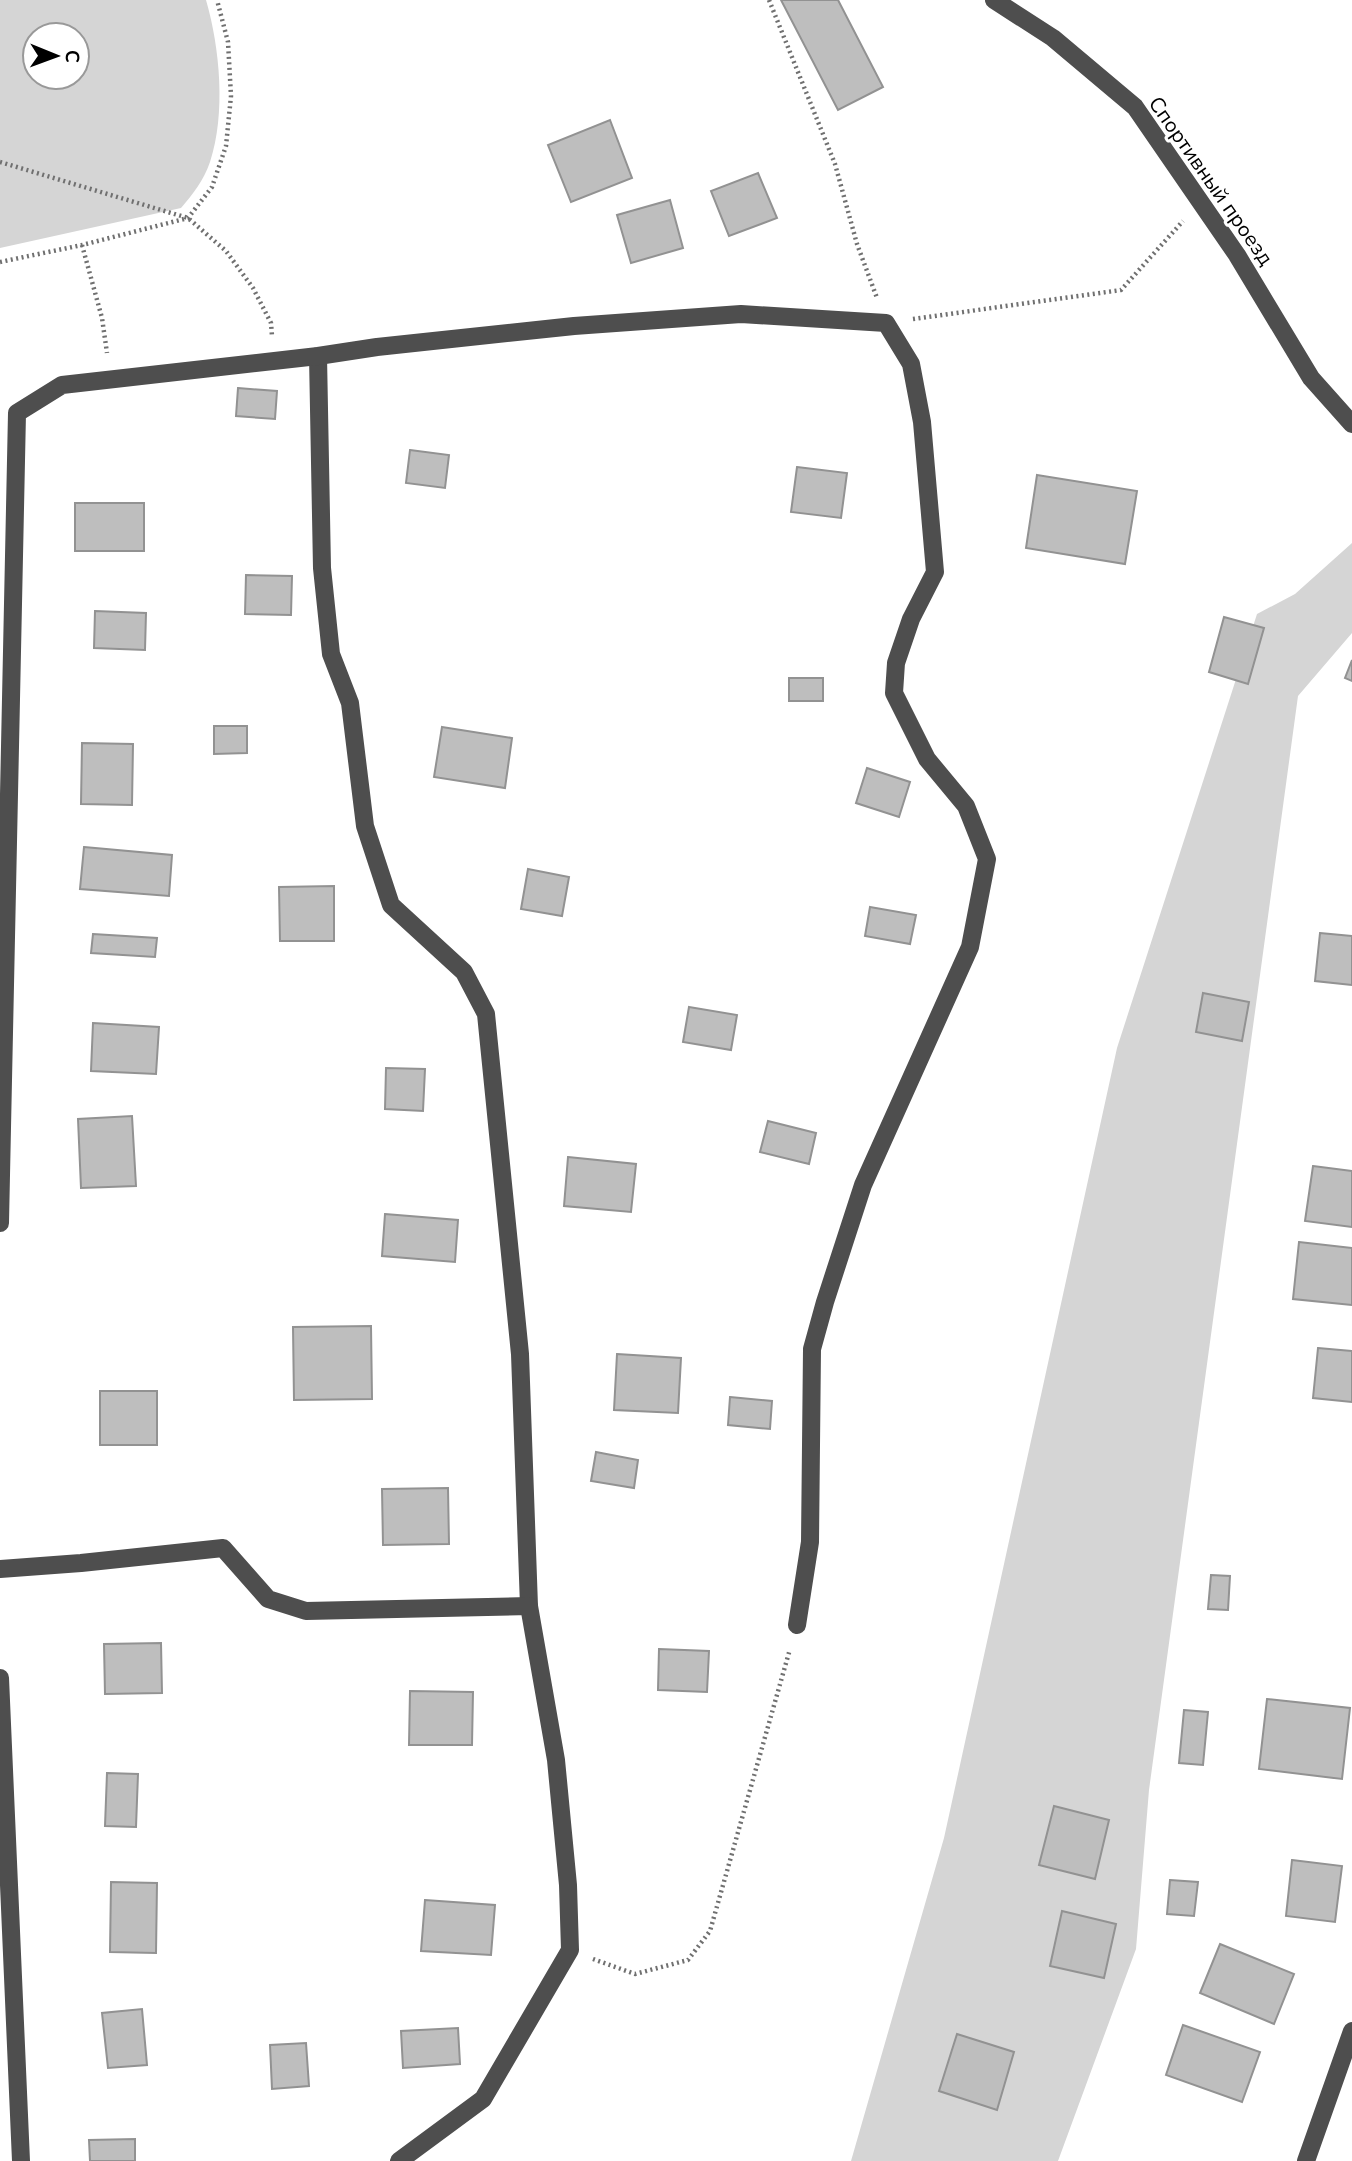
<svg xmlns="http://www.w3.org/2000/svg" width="1352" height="2161" font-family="'Nunito Sans',sans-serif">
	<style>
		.green { fill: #d5d5d5; fill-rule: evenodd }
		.building { fill: #bebebe; stroke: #929292; stroke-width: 2 }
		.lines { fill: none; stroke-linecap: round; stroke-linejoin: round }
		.path { stroke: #707070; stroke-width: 4.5; stroke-dasharray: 2 3.5; stroke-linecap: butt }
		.minor { stroke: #4e4e4e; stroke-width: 18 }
		.labels { text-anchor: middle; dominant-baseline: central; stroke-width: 6; stroke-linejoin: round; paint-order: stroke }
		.street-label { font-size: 21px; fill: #000; stroke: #fff }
	</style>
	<rect width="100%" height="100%" fill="#fff"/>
	<g class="green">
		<path d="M0,0h206c14,48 20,114 4,162 -6,18 -17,32 -29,46l-181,40zM77,35v42h-42v-42z"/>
		<polygon points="1352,543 1352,633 1298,696 1149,1790 1136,1949 1058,2161 851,2161 944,1838 1117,1048 1257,614 1295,594"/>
	</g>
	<g class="building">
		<polygon points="781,0 838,0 883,87 838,110"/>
		<polygon points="610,120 632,178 571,202 548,145"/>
		<polygon points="758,173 777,218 729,236 711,191"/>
		<polygon points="670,200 683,248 631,263 617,215"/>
		<polygon points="238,388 277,391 275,419 236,416"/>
		<polygon points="410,450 449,455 445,488 406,483"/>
		<polygon points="797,467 847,473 841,518 791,512"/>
		<polygon points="1037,475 1137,491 1125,564 1026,548"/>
		<rect x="75" y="503" width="69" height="48"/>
		<polygon points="246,575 292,576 291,615 245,614"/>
		<polygon points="95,611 146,613 145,650 94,648"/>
		<polygon points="1224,617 1264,628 1248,684 1209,672"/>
		<polygon points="1352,660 1352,681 1345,678"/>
		<rect x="789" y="678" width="34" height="23"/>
		<polygon points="214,726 247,726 247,753 214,754"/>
		<polygon points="442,727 512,738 505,788 434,777"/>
		<polygon points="82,743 133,744 132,805 81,804"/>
		<polygon points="867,768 910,782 899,817 856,803"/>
		<polygon points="84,847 172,855 169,896 80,889"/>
		<polygon points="528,869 569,877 562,916 521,909"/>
		<polygon points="334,886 334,941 280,941 279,887"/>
		<polygon points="870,907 916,915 910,944 865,936"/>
		<polygon points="1320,933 1352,936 1352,985 1315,981"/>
		<polygon points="93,934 157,938 155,957 91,953"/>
		<polygon points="1203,993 1249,1002 1242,1041 1196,1032"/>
		<polygon points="689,1007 737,1015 731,1050 683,1042"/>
		<polygon points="93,1023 159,1027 156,1074 91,1071"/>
		<polygon points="386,1068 425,1069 423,1111 385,1109"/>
		<polygon points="132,1116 136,1186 81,1188 78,1119"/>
		<polygon points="768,1121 816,1133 809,1164 760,1152"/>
		<polygon points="568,1157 636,1164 631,1212 564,1206"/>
		<polygon points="1313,1166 1352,1171 1352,1227 1305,1221"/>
		<polygon points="385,1214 458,1220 455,1262 382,1256"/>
		<polygon points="1299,1242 1352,1248 1352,1305 1293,1299"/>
		<polygon points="371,1326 372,1399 294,1400 293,1327"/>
		<polygon points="1318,1348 1352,1351 1352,1402 1313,1398"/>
		<polygon points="617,1354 681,1358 678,1413 614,1410"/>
		<rect x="100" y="1391" width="57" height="54"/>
		<polygon points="730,1397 772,1401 770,1429 728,1425"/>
		<polygon points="596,1452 638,1460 634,1488 591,1481"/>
		<polygon points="448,1488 449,1544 383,1545 382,1489"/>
		<polygon points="1211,1575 1230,1576 1228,1610 1208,1609"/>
		<polygon points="161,1643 162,1693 105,1694 104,1644"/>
		<polygon points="659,1649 709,1651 707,1692 658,1690"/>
		<polygon points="410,1691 473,1692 472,1745 409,1745"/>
		<polygon points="1267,1699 1350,1708 1342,1779 1259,1769"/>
		<polygon points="1184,1710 1208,1712 1203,1765 1179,1763"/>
		<polygon points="107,1773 138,1774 136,1827 105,1826"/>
		<polygon points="1054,1806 1109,1820 1095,1879 1039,1865"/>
		<polygon points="1292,1860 1342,1866 1335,1922 1286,1916"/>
		<polygon points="1170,1880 1198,1882 1194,1916 1167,1914"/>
		<polygon points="111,1882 157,1883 156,1953 110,1952"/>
		<polygon points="425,1900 495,1905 491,1955 421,1951"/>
		<polygon points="1062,1911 1116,1924 1104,1978 1050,1966"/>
		<polygon points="1220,1944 1294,1974 1274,2024 1200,1993"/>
		<polygon points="142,2009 147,2065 108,2068 102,2013"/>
		<polygon points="1183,2025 1260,2052 1242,2102 1166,2075"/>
		<polygon points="458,2028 460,2064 403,2068 401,2031"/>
		<polygon points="957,2034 1014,2052 997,2110 939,2091"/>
		<polygon points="306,2043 309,2086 272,2089 270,2045"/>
		<polygon points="135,2139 135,2161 90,2161 89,2140"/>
	</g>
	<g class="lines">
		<g class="path">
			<polyline points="769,0 835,164 857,244 877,298"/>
			<polyline points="0,162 188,218 226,251 253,288 271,323 272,336"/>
			<polyline points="82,245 102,318 107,353"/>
			<polyline points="0,262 82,245 188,218 212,187 226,146 231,96 228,42 217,0"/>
			<polyline points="913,319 1121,290 1183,221"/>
			<polyline points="593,1959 635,1974 688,1960 710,1931 790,1649"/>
		</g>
		<g class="minor">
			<polyline points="994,0 1053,38 1135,107 1237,255 1311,378 1352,424"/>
			<polyline points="318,356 322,568 331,654 350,703 365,826 391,905 464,972 486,1014 520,1354 529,1606"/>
			<polyline points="0,1223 17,413 62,385 318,356 377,347 574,326 741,314 886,323 911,364 922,422 935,572 911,619 896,663 894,693 927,759 966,806 987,859 970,947 863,1185 825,1302 812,1349 810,1542 797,1625"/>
			<polyline points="0,1569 81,1563 223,1548 268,1599 306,1611 529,1606 556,1760 568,1885 570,1950 483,2099 399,2161"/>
			<polyline points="0,1678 21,2161"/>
			<polyline points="1306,2161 1352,2031"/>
		</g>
	</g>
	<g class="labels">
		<g class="street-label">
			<text transform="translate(1211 181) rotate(55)">Спортивный проезд</text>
		</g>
	</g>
	<g transform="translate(56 56) rotate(91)"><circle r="33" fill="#ffffff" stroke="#999999" stroke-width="2"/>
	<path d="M0-5L12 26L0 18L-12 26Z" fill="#000000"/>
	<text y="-10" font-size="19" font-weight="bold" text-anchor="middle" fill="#000000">С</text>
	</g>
</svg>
